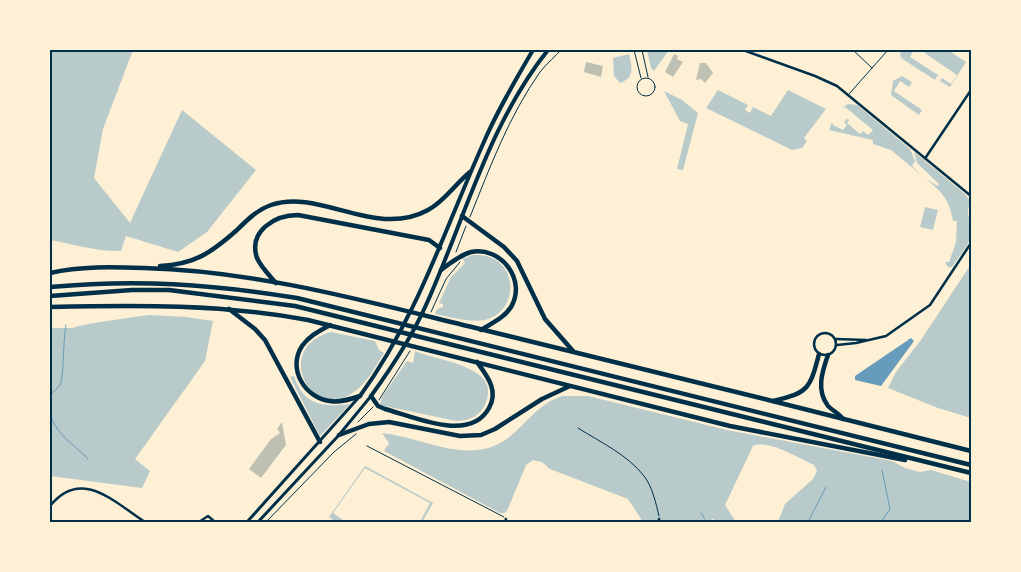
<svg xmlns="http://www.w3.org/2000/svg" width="1021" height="572" font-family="'Varela Round',sans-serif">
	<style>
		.green { fill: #b9caca }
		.water { fill: #669bbc }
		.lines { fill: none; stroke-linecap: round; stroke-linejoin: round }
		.stream { stroke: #669bbc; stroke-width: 1 }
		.building { fill: #bec0b2 }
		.path { stroke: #003049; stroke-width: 1 }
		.service { stroke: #003049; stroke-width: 1 }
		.minor { stroke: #003049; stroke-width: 2.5 }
		.secondary { stroke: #003049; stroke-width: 3 }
		.primary { stroke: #003049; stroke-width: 4 }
		.motorway { stroke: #003049; stroke-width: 4.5 }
		.neatline { fill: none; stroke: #003049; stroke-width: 2 }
	</style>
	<rect width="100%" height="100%" fill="#fdf0d5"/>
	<g class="green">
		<path d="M50,50h83l-30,79 -9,49 36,45 52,-113 74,60 -49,62 -29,20 -52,-16 -5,15c-22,1 -48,-7 -71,-11z"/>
		<polygon points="647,50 669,50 654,71 651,68"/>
		<polygon points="903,50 914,50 910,57 938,75 935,80 901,58 900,54"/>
		<polygon points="923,50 948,50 966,62 950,87 940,81 942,78 951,84 957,75 926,54"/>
		<path d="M629,54c3,13 6,24 -9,29l-6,-7 -1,-18z"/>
		<polygon points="902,76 912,82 909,87 900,81 894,91 922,110 919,115 891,95 893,81"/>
		<polygon points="718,90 748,105 745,110 750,113 753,107 771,116 788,90 826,109 804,138 807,141 802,148 792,150 706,108"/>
		<polygon points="664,91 682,100 698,113 683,170 677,169 688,124 680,121"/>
		<polygon points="848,104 857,105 910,149 915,161 912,166 921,175 891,150 873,144 873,140 829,130 832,122 833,125 843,130 847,125 844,122 847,119 849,120 847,123 860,134 863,131 868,135 873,130 845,107 841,109"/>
		<path d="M914,152l51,42 5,7c0,5 -3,7 -2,12 6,30 1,29 -16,54h-4l-3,-5h4l7,-20 1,-21h-4c-3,-21 -12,-30 -28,-43l12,8 2,-2 -22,-21z"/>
		<polygon points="925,207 938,210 933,230 920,227"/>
		<path d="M473,255c46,-3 49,56 12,65 -14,3 -35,-3 -50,-6l2,-5 6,-2v-3l-4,-1 12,-26 14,-14 -2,-4z"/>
		<polygon points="971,264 971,418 938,408 888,388 896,372 921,340"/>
		<path d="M150,315l36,2 27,4 -8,40 -70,98 15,12 -8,17 -92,-12v-148h23c3,-3 67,-12 77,-13z"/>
		<path d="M331,332l44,9 4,9 5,3c-9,14 -17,30 -30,39 -43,31 -82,-44 -23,-60z"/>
		<path d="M415,351c21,10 89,14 70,54 -6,12 -17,16 -29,16l-76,-16 2,-8 25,-36 6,2z"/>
		<path d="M294,376c10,30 29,31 56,28l-30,32 -30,-59z"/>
		<path d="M562,396h26l139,34 165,31 13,7 15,4 11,-2 40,12v40h-193l7,-18 28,-25 4,-8 -3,-6c-14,-6 -46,-26 -61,-19l-28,59 11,17h-19l-4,-3 -6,3h-64l-15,-23 -78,-30 -8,-7 -9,-2 -7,5 -18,44 -3,4h-5l-116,-62 5,-8 -7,-10c41,4 88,34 126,5 19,-15 30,-34 54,-42z"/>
		<polygon points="365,466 433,503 422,522 420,522 430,503 365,468 333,513 346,522 336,522 329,517"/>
	</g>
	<polygon class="water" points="911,338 914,341 881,386 855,380 855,376"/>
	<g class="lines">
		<g class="stream">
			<polyline points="50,250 51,251"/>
			<path d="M50,396c3,-5 8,-8 10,-11 4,-7 3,-48 6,-60"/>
			<path d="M50,415c10,24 22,27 38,44"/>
			<polyline points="701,513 705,519"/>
			<polyline points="808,522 826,487"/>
			<polyline points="881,522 890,509 882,470"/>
		</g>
	</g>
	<g class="building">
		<polygon points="674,54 678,56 677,59 683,62 673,77 665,72"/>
		<polygon points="586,62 603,66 601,77 584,72"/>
		<polygon points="700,63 706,63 713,73 705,83 701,79 696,80"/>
		<polygon points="282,422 286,445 261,478 249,469 271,439 280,433 277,429"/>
	</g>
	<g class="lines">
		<g class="path">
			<path d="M470,217c20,-50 39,-101 70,-145 7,-9 16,-16 21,-22"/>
			<polyline points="456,252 466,226"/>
			<polyline points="431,312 446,279 460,262"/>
			<polyline points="379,400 410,351"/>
			<polyline points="358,422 373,407"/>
			<path d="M578,428c22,14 50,27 66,48 8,10 12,27 15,40"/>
			<polyline points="367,446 504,517"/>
			<polyline points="266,522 334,452 356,434"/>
		</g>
		<g class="service">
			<polyline points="634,50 641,78"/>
			<polyline points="642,50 648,77"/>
			<polyline points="853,50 872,68"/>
			<circle cx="646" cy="87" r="9"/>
			<polyline points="849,94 888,50"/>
		</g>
		<g class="minor">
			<polyline points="743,50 815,76 837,86 971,196"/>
			<polyline points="926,157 971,90"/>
			<circle cx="825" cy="344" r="11"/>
			<polyline points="836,339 866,340"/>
			<polyline points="837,345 856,343 886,336 930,305 971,243"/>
			<path d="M50,506c31,-39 64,-4 95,16"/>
			<polyline points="659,519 659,522"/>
			<polyline points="199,522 208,516 215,522"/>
			<polyline points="505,522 506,519"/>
		</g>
		<g class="secondary">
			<polyline points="247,522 360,396"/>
			<polyline points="258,522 339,435 371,396"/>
		</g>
		<g class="primary">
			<path d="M360,396c57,-78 84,-165 123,-252 14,-33 32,-63 50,-94"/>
			<path d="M371,396c21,-29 41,-59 55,-91 39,-86 62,-180 122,-255"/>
		</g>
		<g class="motorway">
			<polyline points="462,216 504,247 517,261 545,319 573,351"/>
			<path d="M160,266c35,-2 51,-13 77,-36 10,-10 20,-20 34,-25 49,-17 104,34 157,5 17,-9 27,-26 42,-38"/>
			<path d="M441,270c9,-7 19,-15 30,-18 30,-6 56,28 40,55 -7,11 -19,16 -30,23"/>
			<path d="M50,273c31,-7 62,-6 94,-5 116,3 228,35 340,62 162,39 325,80 487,121"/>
			<path d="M276,283c-7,-8 -15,-16 -19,-25 -9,-27 18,-43 41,-43l131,25 11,8"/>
			<path d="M50,287c87,-8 160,-3 247,11l674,167"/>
			<polyline points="50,296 132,290 169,290 295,306 971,473"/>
			<path d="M50,307c87,-2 172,-3 258,13l422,106 175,34"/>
			<polyline points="229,309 255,329 265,340 320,442"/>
			<path d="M330,325c-11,6 -21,11 -28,21 -15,23 3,52 28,55 10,2 21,-2 30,-5"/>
			<path d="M828,355c-6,17 -12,35 0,51 5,5 12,8 15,13"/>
			<path d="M371,396l7,10 7,3c30,8 85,34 104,-1 10,-18 -2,-32 -12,-46"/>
			<path d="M773,401c35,-8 37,-12 46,-47"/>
			<polyline points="339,435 369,424 389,422 460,436 481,435 495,429 542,399 570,386"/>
		</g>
	</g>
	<rect width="1021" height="572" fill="none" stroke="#fdf0d5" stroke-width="102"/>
	<rect x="51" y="51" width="919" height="470" class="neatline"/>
</svg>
